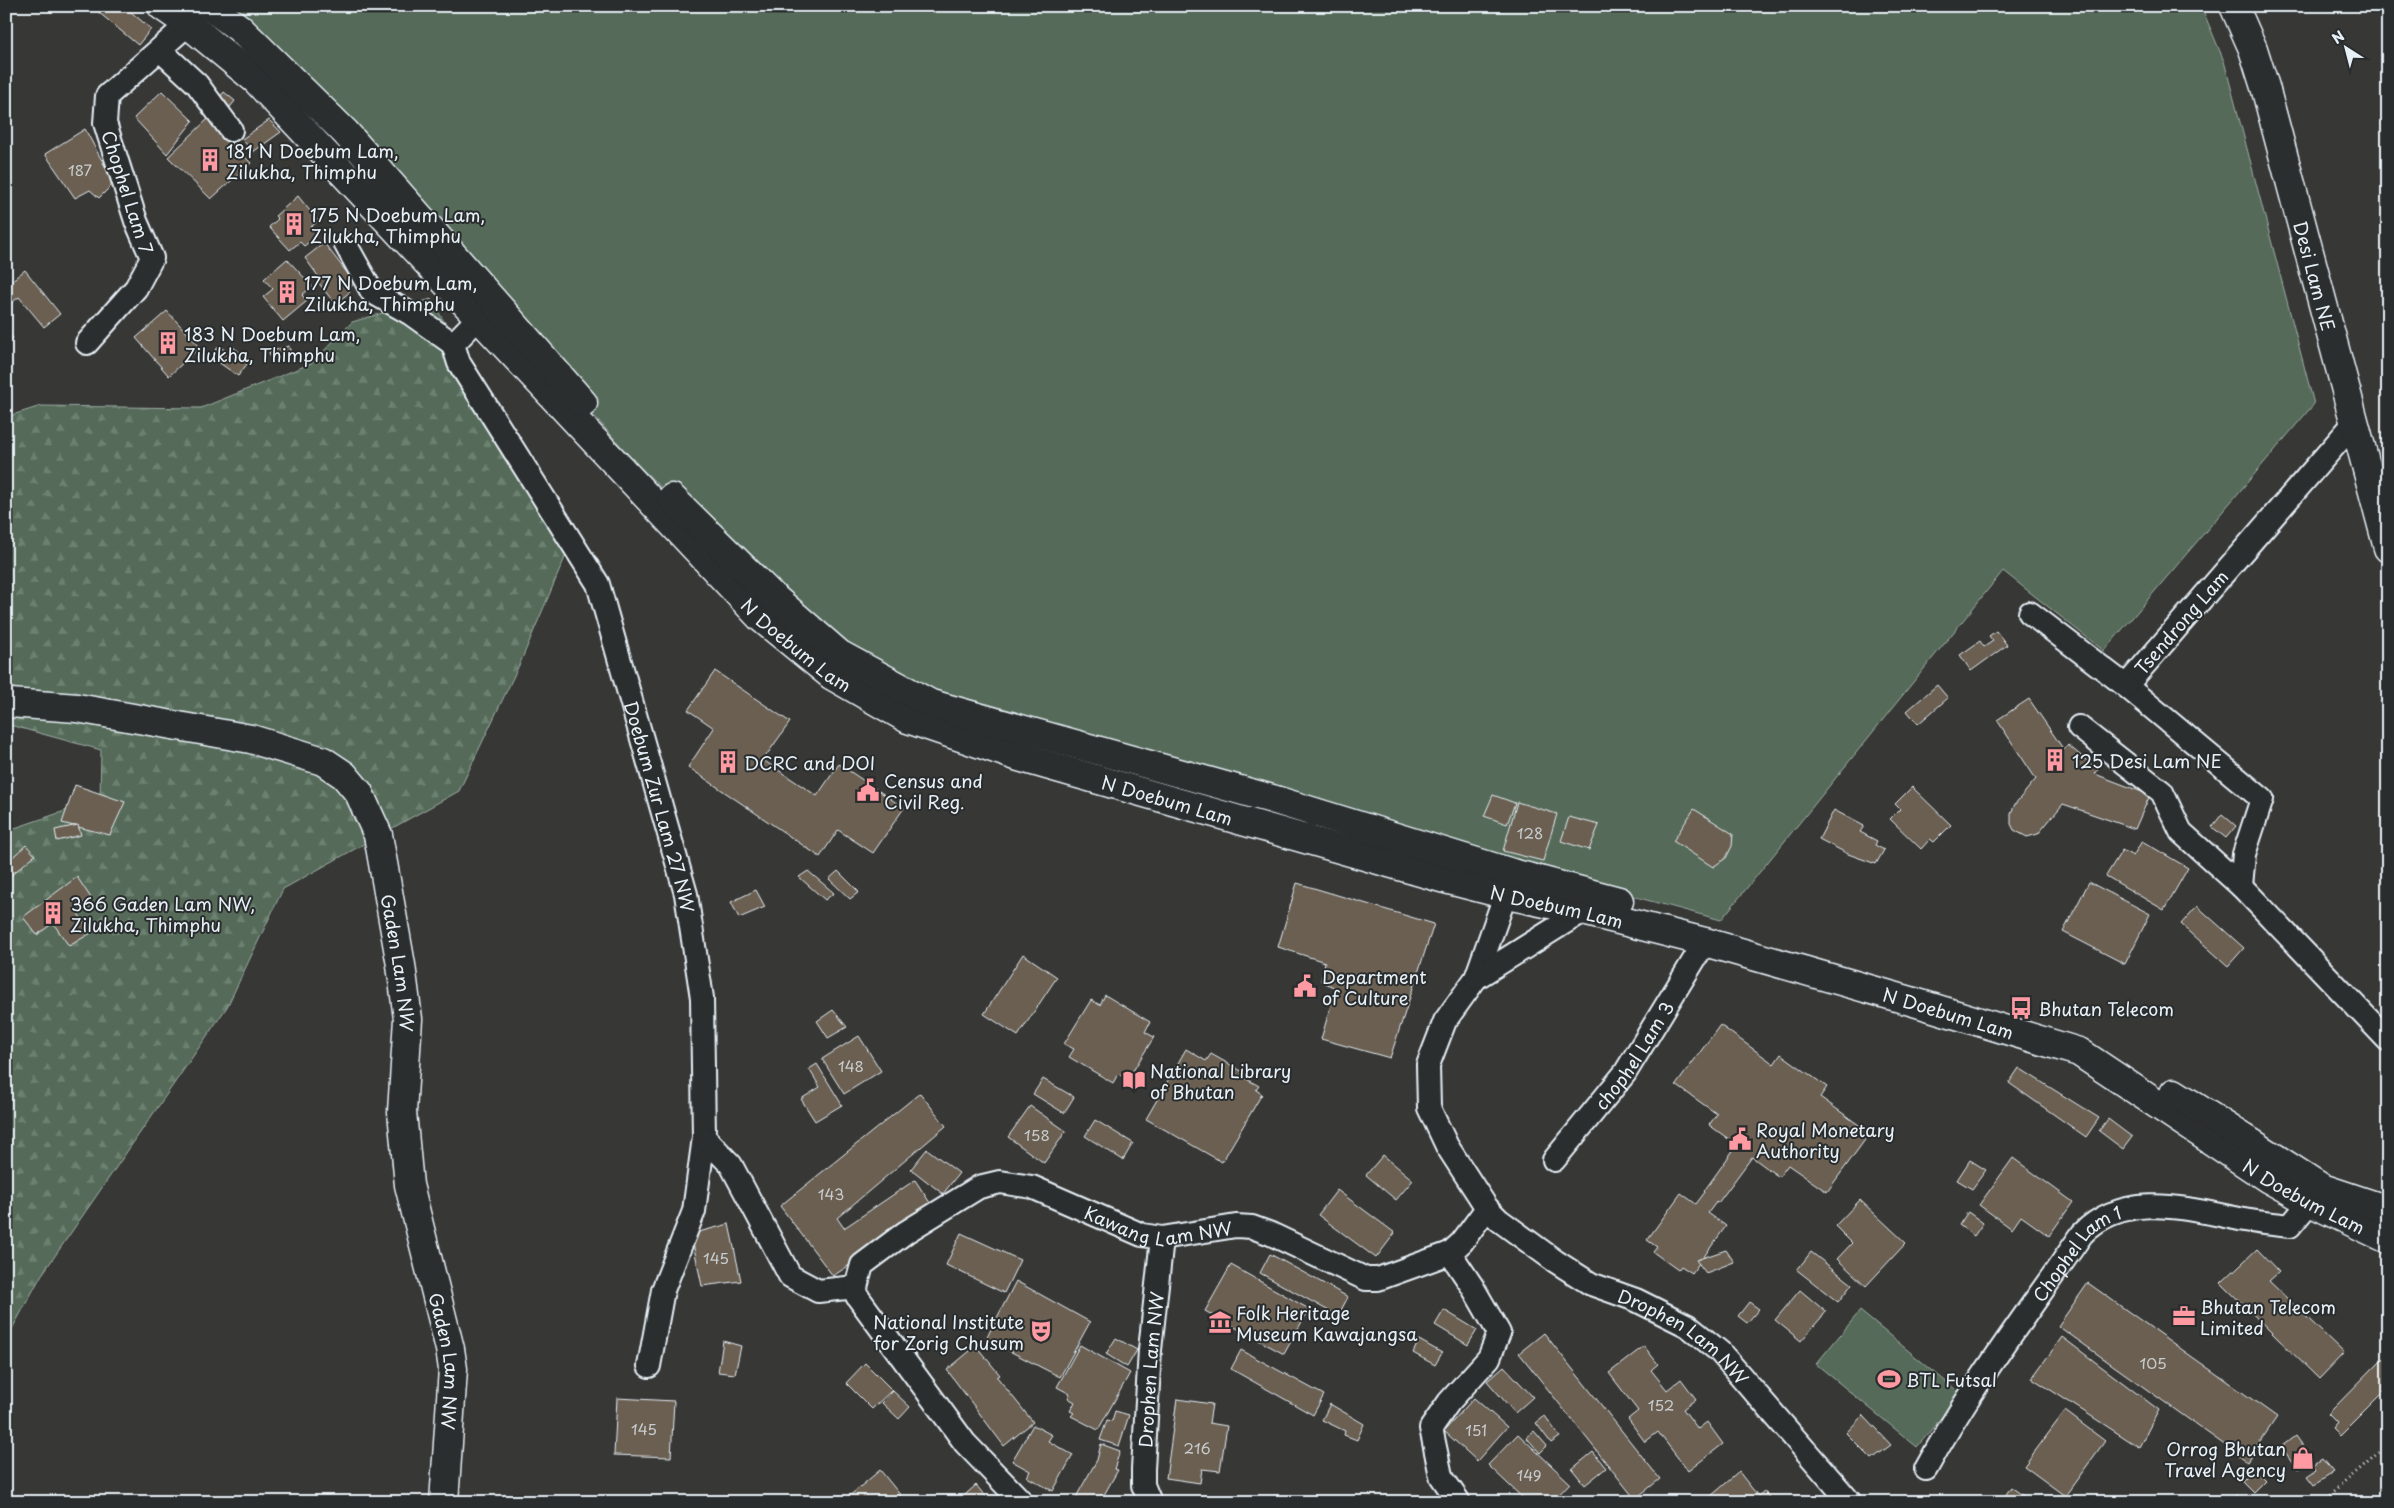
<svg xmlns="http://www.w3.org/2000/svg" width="2394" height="1508" font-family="'Playpen Sans',sans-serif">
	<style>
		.grass { fill: #546b58; stroke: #9eaea8 }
		.forest { fill: url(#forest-firs); stroke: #9eaea8 }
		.building { fill: #6a5f51; stroke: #e8f1f8 }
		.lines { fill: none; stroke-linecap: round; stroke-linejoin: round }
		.minor-casing { stroke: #e8f1f8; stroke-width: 26 }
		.major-casing { stroke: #e8f1f8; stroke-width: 31 }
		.path { stroke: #e8f1f8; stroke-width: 3; stroke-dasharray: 1 4; stroke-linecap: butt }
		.minor { stroke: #2a2d2e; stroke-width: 22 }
		.major { stroke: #2a2d2e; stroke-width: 28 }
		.labels { text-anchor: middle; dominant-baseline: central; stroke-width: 4; stroke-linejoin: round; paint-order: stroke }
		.number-label { font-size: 15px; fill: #c8ccce }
		.poi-label { font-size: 18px; fill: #e8f1f8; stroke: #2a2d2e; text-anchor: start }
		.street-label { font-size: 18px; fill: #e8f1f8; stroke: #2a2d2e }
	</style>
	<defs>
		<pattern id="forest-firs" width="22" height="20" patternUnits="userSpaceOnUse" patternTransform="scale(1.25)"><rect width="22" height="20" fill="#546b58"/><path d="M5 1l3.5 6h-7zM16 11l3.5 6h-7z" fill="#6d8171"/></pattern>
	</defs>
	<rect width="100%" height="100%" fill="#373735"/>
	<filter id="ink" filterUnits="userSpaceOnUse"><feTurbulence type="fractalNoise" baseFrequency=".02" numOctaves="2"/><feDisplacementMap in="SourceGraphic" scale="10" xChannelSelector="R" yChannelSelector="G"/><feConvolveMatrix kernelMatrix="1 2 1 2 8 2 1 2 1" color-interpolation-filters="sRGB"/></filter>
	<g filter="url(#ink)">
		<g class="grass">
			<polygon points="209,6 2201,6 2224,61 2314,404 2104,651 2003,571 1721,920 952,713 817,640 633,460 345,132"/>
			<polygon points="1860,1311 1961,1394 1917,1447 1816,1364"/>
		</g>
		<polygon class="forest" points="431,299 572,541 521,661 459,791 283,889 227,1007 41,1276 6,1340 6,831 100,799 101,750 6,724 6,417 41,406 201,408 312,363 352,322"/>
		<g class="building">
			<polygon points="102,6 124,6 151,29 138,45 97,11"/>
			<polygon points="162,91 193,121 167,154 134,118"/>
			<polygon points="224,92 235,101 226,112 215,103"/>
			<polygon points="208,119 251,163 211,199 168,157"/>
			<polygon points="269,120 281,132 253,152 242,139"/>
			<polygon points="85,129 114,183 99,198 90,190 75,198 45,154"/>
			<polygon points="298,196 318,221 311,227 318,235 304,246 300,242 290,250 269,227 278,219 275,216"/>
			<polygon points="324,243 355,283 348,289 350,292 335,304 318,282 321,280 305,258"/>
			<polygon points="287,259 312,286 302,295 307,301 283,321 263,297 273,289 264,279"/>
			<polygon points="25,270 60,314 44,327 19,297 6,307 6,285"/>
			<polygon points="167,311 200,347 169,376 136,338"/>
			<polygon points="6,330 13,338 6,344"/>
			<polygon points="219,346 229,353 233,347 250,360 238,376 211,357"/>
			<polygon points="289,346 292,358 272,363 269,352"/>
			<polygon points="1996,631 2007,645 1971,671 1960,655 1980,641 1984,647 1993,641 1989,636"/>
			<polygon points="715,671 790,722 763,760 817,796 839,764 904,808 873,853 838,830 820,857 688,767 714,728 688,710"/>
			<polygon points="1937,685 1948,698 1918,724 1907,711"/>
			<polygon points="2029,699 2064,750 2068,745 2098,770 2095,774 2150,795 2135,829 2063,804 2038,834 2027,837 2014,830 2011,824 2011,813 2015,804 2036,779 1997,720"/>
			<polygon points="75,785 125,802 110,835 62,823"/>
			<polygon points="1912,787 1951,825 1934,842 1930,839 1921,849 1890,819 1900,809 1895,804"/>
			<polygon points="1493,795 1515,803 1507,824 1484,816"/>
			<polygon points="1517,802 1557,814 1543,861 1503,851"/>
			<polygon points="1694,809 1733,834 1732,846 1726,858 1713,867 1673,841"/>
			<polygon points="1834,810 1864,826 1860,832 1877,841 1875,845 1884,850 1876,864 1848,854 1819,839"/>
			<polygon points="2222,814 2236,826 2226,838 2212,827"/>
			<polygon points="1569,817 1599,825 1589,850 1561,841"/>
			<polygon points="78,825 81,835 57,841 55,830"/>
			<polygon points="2142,841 2188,868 2164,910 2106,876 2122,850 2133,856"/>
			<polygon points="26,845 35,855 9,877 6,874 6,863"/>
			<polygon points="808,871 834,893 825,900 799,877"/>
			<polygon points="838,871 859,892 850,899 829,879"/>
			<polygon points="77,877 91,898 75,909 91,933 69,946 53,923 37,935 23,917"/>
			<polygon points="2089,882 2150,914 2125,964 2063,932"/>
			<polygon points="1297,883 1434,924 1390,1058 1321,1039 1336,988 1321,981 1325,962 1278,947"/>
			<polygon points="756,890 765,907 739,918 731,902"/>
			<polygon points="2197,906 2244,948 2228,966 2181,924"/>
			<polygon points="1023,954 1057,977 1018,1036 984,1014"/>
			<polygon points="1105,995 1150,1022 1145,1032 1154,1037 1128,1079 1118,1074 1113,1083 1069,1057 1074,1049 1064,1044 1091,1000 1100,1005"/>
			<polygon points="833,1010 847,1027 828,1038 817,1021"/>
			<polygon points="1720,1025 1774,1064 1781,1054 1827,1087 1820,1097 1870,1133 1827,1192 1788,1165 1779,1177 1752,1157 1718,1203 1717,1201 1708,1213 1726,1226 1692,1273 1681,1266 1678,1270 1653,1252 1657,1247 1647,1240 1681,1193 1696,1204 1705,1192 1704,1191 1737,1145 1709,1125 1717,1114 1676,1085"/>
			<polygon points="859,1036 881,1071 844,1094 822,1059"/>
			<polygon points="1186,1049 1206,1061 1211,1054 1245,1073 1243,1077 1259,1086 1256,1090 1262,1094 1222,1162 1146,1119"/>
			<polygon points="817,1064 842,1105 815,1121 801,1099 820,1087 809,1069"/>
			<polygon points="2019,1068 2099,1118 2086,1137 2009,1083"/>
			<polygon points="1043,1079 1074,1097 1064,1113 1033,1094"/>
			<polygon points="920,1093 946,1126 837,1218 844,1228 915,1180 934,1209 833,1276 780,1206"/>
			<polygon points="1030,1106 1066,1131 1044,1163 1008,1137"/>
			<polygon points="2108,1119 2132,1137 2123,1149 2099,1131"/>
			<polygon points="1095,1120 1133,1143 1123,1160 1085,1136"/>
			<polygon points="927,1149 959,1173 943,1194 911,1169"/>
			<polygon points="1383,1155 1413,1180 1396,1200 1366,1175"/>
			<polygon points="2013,1158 2073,1202 2049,1236 2021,1216 2012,1229 1979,1205"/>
			<polygon points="1970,1160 1986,1170 1972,1189 1957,1180"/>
			<polygon points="1337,1190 1395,1233 1376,1258 1318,1215"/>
			<polygon points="1860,1200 1906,1243 1866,1286 1837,1259 1852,1243 1835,1226"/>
			<polygon points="1968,1212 1983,1223 1974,1236 1959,1225"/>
			<polygon points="729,1224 741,1281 702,1286 691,1234"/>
			<polygon points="961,1233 1020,1260 1004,1293 946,1265"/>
			<polygon points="2257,1249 2279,1272 2269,1281 2344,1353 2319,1379 2221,1283"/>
			<polygon points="1726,1250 1734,1262 1706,1273 1696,1260"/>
			<polygon points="1811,1252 1852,1284 1838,1302 1797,1270"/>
			<polygon points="1270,1254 1348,1297 1338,1316 1260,1273"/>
			<polygon points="1231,1265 1309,1309 1284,1354 1205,1311"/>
			<polygon points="1016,1281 1090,1322 1060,1377 986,1339"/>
			<polygon points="2088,1283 2277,1417 2247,1461 2058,1326"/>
			<polygon points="1800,1290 1826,1312 1801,1341 1775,1320"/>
			<polygon points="1749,1302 1759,1309 1747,1323 1738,1316"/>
			<polygon points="1444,1310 1477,1330 1468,1345 1435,1325"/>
			<polygon points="1544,1333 1660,1479 1635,1499 1519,1353"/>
			<polygon points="2062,1337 2159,1410 2139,1447 2032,1378"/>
			<polygon points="1116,1338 1137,1350 1127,1367 1106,1354"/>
			<polygon points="1419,1340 1442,1353 1435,1365 1413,1353"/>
			<polygon points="723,1341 741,1346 735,1374 718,1372"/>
			<polygon points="1080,1345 1130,1373 1098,1430 1071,1416 1074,1413 1070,1411 1075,1402 1068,1398 1070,1394 1057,1387"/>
			<polygon points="976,1346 1000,1375 997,1377 1033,1422 1004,1446 947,1370"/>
			<polygon points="1644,1346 1658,1364 1651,1370 1667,1390 1681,1379 1696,1399 1683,1409 1698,1429 1707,1422 1723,1444 1688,1471 1658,1432 1645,1442 1628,1419 1638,1411 1609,1373"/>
			<polygon points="1241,1350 1324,1395 1313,1415 1231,1369"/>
			<polygon points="2383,1358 2388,1363 2388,1387 2339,1436 2332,1429 2337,1423 2328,1414"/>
			<polygon points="865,1363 892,1390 872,1409 846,1383"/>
			<polygon points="1504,1366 1533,1397 1515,1413 1487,1381"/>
			<polygon points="893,1391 910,1407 899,1419 882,1403"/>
			<polygon points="617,1398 674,1401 671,1457 614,1455"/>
			<polygon points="1474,1398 1507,1427 1477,1461 1444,1431"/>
			<polygon points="1177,1399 1212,1404 1209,1423 1227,1426 1220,1471 1202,1469 1200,1483 1166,1478"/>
			<polygon points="1330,1404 1364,1424 1357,1440 1344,1435 1345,1431 1322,1420"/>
			<polygon points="1115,1411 1129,1415 1119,1446 1100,1440 1107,1420 1112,1421"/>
			<polygon points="2065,1411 2105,1441 2065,1496 2024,1466"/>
			<polygon points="1863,1415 1891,1445 1872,1459 1846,1433"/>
			<polygon points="1545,1416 1560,1437 1551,1443 1536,1423"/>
			<polygon points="1033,1425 1052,1435 1048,1441 1073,1455 1053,1491 1027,1477 1030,1471 1012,1461"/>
			<polygon points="1534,1431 1547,1446 1540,1453 1526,1437"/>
			<polygon points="1518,1434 1570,1483 1552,1502 1527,1502 1488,1465"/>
			<polygon points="2295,1436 2312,1460 2298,1469 2282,1446"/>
			<polygon points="1101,1444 1120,1451 1114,1469 1118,1470 1100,1502 1086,1502 1076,1497 1097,1460"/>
			<polygon points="1593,1452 1606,1468 1585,1485 1572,1469"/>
			<polygon points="2322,1459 2333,1472 2314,1484 2307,1475 2316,1469 2313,1465"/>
			<polygon points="2254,1469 2265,1480 2253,1492 2242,1481"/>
			<polygon points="880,1470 906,1502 850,1502 847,1498"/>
			<polygon points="1739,1472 1758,1496 1764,1491 1773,1502 1704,1502"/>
			<polygon points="976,1485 990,1502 957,1502"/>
			<polygon points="2011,1487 2032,1502 2001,1502"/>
			<polygon points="2236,1495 2242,1502 2227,1502"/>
		</g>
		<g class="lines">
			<defs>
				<g id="minor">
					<polyline points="160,50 197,84 231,130"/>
					<polyline points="346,245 372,292 411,314 453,344"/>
					<path id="s1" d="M490,306l-37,38 6,19 139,221 88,310 16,104 2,139 -10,74 -31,79 -14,76"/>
					<polyline points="87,343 136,288 152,258 136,221 105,123 107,96 188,24"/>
					<polyline points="2355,422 2126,686 2262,799 2244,854 2241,886 2388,1040"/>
					<polyline points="2030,613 2126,686"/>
					<polyline points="2079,727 2162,792 2181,832 2241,886"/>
					<path id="s2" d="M1511,879l-35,99 -31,43 -17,44 1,43 18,38 40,62 12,12 56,41 36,23 45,16 52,26 32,26 130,150"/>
					<polyline points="1476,978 1583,911 1587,902"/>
					<polyline points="704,1137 731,1165 790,1276 818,1291 856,1287"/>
					<path id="s3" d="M1554,1160l71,-87 80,-131"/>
					<polyline points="1450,1253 1472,1286 1499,1333 1489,1358 1449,1402 1431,1428 1441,1476 1459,1502"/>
					<path id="s4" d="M1926,1469c45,-83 103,-158 156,-235 43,-45 110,-24 163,-14 15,3 30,4 45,6l20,-24"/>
					<path id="s5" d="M1022,1502l-57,-59 -108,-147 -1,-9 6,-22 44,-33 73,-45 21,-5 32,5 110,48 20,3 74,-12 16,1 19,7 95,45h12l72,-26 12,-11 25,-34"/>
					<path id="s6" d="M1150,1502l-7,-17v-16l7,-119 12,-112"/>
				</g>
				<g id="major">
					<path id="s7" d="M162,6l26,18 68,56 504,537 71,58 77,44 111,38 426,122 62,16 76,16 122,31 209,60 165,50 190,127 41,23 78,37"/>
					<polyline points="209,6 239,28 345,132 583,403"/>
					<path id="s8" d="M2234,6l19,43 12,38 123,461"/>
					<polyline points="672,498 770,594 839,654 931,704 1272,799 1512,873 1619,901"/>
					<path id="s9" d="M6,701l4,2 67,5 174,31 72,22 21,14 15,18 19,42 23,130 7,54 -6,93 7,73 41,164 3,20 -9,133"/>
					<polyline points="2174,1093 2322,1188 2388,1210"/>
				</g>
			</defs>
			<use href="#minor" class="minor-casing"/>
			<use href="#major" class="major-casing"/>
			<polyline class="path" points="2322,1502 2377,1454 2388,1448"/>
			<use href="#minor" class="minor"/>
			<use href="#major" class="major"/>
		</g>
	</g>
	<defs>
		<symbol id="building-bare" viewBox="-9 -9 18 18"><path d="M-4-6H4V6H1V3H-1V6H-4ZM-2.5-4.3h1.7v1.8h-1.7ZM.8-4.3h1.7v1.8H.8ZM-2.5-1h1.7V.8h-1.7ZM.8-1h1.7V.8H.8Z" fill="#ff9aa2" stroke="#2a2d2e" stroke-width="2.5" paint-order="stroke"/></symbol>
		<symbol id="civic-bare" viewBox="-9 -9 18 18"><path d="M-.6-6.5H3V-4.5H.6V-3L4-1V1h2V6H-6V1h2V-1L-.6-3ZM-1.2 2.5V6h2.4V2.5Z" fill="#ff9aa2" stroke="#2a2d2e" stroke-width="2.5" paint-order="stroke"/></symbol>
		<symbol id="bus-bare" viewBox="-9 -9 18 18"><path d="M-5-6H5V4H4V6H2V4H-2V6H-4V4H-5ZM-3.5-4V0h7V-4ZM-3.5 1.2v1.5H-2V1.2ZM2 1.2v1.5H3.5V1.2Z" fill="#ff9aa2" stroke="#2a2d2e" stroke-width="2.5" paint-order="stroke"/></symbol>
		<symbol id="library-bare" viewBox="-9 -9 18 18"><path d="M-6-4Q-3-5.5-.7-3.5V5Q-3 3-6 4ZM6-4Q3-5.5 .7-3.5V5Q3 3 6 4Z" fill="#ff9aa2" stroke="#2a2d2e" stroke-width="2.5" paint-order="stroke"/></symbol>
		<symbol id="office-bare" viewBox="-9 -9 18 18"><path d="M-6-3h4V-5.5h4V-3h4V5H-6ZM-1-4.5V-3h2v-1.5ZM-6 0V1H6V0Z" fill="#ff9aa2" stroke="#2a2d2e" stroke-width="2.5" paint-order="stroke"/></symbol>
		<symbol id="museum-bare" viewBox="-9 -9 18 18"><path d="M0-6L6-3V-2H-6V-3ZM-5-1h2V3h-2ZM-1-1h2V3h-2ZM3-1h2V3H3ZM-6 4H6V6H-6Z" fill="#ff9aa2" stroke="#2a2d2e" stroke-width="2.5" paint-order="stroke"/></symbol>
		<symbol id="theatre-bare" viewBox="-9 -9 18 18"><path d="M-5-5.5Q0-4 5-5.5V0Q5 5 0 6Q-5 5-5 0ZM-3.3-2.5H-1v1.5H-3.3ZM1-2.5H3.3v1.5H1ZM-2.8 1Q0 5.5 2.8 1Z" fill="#ff9aa2" stroke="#2a2d2e" stroke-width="2.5" paint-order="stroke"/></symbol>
		<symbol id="stadium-bare" viewBox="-9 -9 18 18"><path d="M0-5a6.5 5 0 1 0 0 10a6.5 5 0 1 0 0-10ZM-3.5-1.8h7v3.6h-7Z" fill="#ff9aa2" stroke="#2a2d2e" stroke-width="2.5" paint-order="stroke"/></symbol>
		<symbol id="shop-bare" viewBox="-9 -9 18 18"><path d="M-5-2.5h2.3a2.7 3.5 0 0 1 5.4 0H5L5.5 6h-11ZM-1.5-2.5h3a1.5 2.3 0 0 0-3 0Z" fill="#ff9aa2" stroke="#2a2d2e" stroke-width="2.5" paint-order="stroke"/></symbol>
	</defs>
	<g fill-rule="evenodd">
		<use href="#building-bare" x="194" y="144" width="32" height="32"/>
		<use href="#building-bare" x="278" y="208" width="32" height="32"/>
		<use href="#building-bare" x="271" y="276" width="32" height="32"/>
		<use href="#building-bare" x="152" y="327" width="32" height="32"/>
		<use href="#building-bare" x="2039" y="744" width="32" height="32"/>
		<use href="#building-bare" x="712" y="746" width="32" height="32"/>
		<use href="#civic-bare" x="852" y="774" width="32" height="32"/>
		<use href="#building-bare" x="37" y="897" width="32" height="32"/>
		<use href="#civic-bare" x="1289" y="970" width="32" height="32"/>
		<use href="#bus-bare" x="2005" y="992" width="32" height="32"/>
		<use href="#library-bare" x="1118" y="1064" width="32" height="32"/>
		<use href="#civic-bare" x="1724" y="1123" width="32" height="32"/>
		<use href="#office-bare" x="2168" y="1300" width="32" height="32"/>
		<use href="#museum-bare" x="1204" y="1306" width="32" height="32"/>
		<use href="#theatre-bare" x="1025" y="1315" width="32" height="32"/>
		<use href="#stadium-bare" x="1873" y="1363" width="32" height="32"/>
		<use href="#shop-bare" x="2287" y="1442" width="32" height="32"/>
	</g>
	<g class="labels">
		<g class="number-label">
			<text x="80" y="169">187</text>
			<text x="1530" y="832">128</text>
			<text x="851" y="1065">148</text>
			<text x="1037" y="1134">158</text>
			<text x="831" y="1193">143</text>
			<text x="716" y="1257">145</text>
			<text x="2153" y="1362">105</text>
			<text x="1661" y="1404">152</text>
			<text x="644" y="1428">145</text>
			<text x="1476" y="1429">151</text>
			<text x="1197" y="1447">216</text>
			<text x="1529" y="1474">149</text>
		</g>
		<g class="poi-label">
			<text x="226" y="150">181 N Doebum Lam,<tspan x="226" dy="21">Zilukha, Thimphu</tspan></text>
			<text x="310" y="214">175 N Doebum Lam,<tspan x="310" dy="21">Zilukha, Thimphu</tspan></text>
			<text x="304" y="282">177 N Doebum Lam,<tspan x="304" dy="21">Zilukha, Thimphu</tspan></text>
			<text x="184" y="333">183 N Doebum Lam,<tspan x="184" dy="21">Zilukha, Thimphu</tspan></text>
			<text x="2072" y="760">125 Desi Lam NE</text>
			<text x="744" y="762">DCRC and DOI</text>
			<text x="884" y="780">Census and<tspan x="884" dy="21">Civil Reg.</tspan></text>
			<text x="70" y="903">366 Gaden Lam NW,<tspan x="70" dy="21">Zilukha, Thimphu</tspan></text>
			<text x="1322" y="976">Department<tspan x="1322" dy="21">of Culture</tspan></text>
			<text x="2038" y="1008">Bhutan Telecom</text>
			<text x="1150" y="1070">National Library<tspan x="1150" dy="21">of Bhutan</tspan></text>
			<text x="1756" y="1129">Royal Monetary<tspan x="1756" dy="21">Authority</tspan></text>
			<text x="2200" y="1306">Bhutan Telecom<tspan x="2200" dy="21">Limited</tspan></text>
			<text x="1236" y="1312">Folk Heritage<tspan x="1236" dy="21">Museum Kawajangsa</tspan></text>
			<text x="1024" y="1321" text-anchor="end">National Institute<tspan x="1024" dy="21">for Zorig Chusum</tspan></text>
			<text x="1906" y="1379">BTL Futsal</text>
			<text x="2286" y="1448" text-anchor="end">Orrog Bhutan<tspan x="2286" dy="21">Travel Agency</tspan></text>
		</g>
		<g class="street-label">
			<text transform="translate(128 192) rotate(72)">Chophel Lam 7</text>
			<text stroke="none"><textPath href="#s8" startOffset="282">Desi Lam NE</textPath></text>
			<text transform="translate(2181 622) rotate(-49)">Tsendrong Lam</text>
			<text stroke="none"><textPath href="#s7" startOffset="902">N Doebum Lam</textPath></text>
			<text stroke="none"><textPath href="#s7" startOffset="1308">N Doebum Lam</textPath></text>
			<text stroke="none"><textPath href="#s1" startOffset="565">Doebum Zur Lam 27 NW</textPath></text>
			<text stroke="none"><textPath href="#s7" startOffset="1712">N Doebum Lam</textPath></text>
			<text stroke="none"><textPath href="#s9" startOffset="548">Gaden Lam NW</textPath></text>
			<text stroke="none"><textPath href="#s7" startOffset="2118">N Doebum Lam</textPath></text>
			<text stroke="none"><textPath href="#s3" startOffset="132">chophel Lam 3</textPath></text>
			<text stroke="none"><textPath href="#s7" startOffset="2522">N Doebum Lam</textPath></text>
			<text stroke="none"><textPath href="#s5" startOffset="626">Kawang Lam NW</textPath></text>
			<text stroke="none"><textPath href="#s4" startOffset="265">Chophel Lam 1</textPath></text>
			<text stroke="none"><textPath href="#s2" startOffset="601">Drophen Lam NW</textPath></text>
			<text stroke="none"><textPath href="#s9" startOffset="952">Gaden Lam NW</textPath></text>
			<text stroke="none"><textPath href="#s6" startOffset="134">Drophen Lam NW</textPath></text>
		</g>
	</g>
	<rect width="2394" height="1508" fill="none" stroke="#2a2d2e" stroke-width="25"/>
	<rect x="12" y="12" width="2369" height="1483" fill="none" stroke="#e8f1f8" stroke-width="2" filter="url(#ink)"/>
	<g transform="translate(2346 48) rotate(324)" stroke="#2a2d2e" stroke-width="4" paint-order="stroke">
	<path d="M0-4L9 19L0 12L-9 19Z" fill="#e8f1f8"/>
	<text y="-8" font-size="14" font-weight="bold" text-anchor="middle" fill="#e8f1f8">N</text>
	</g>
</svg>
